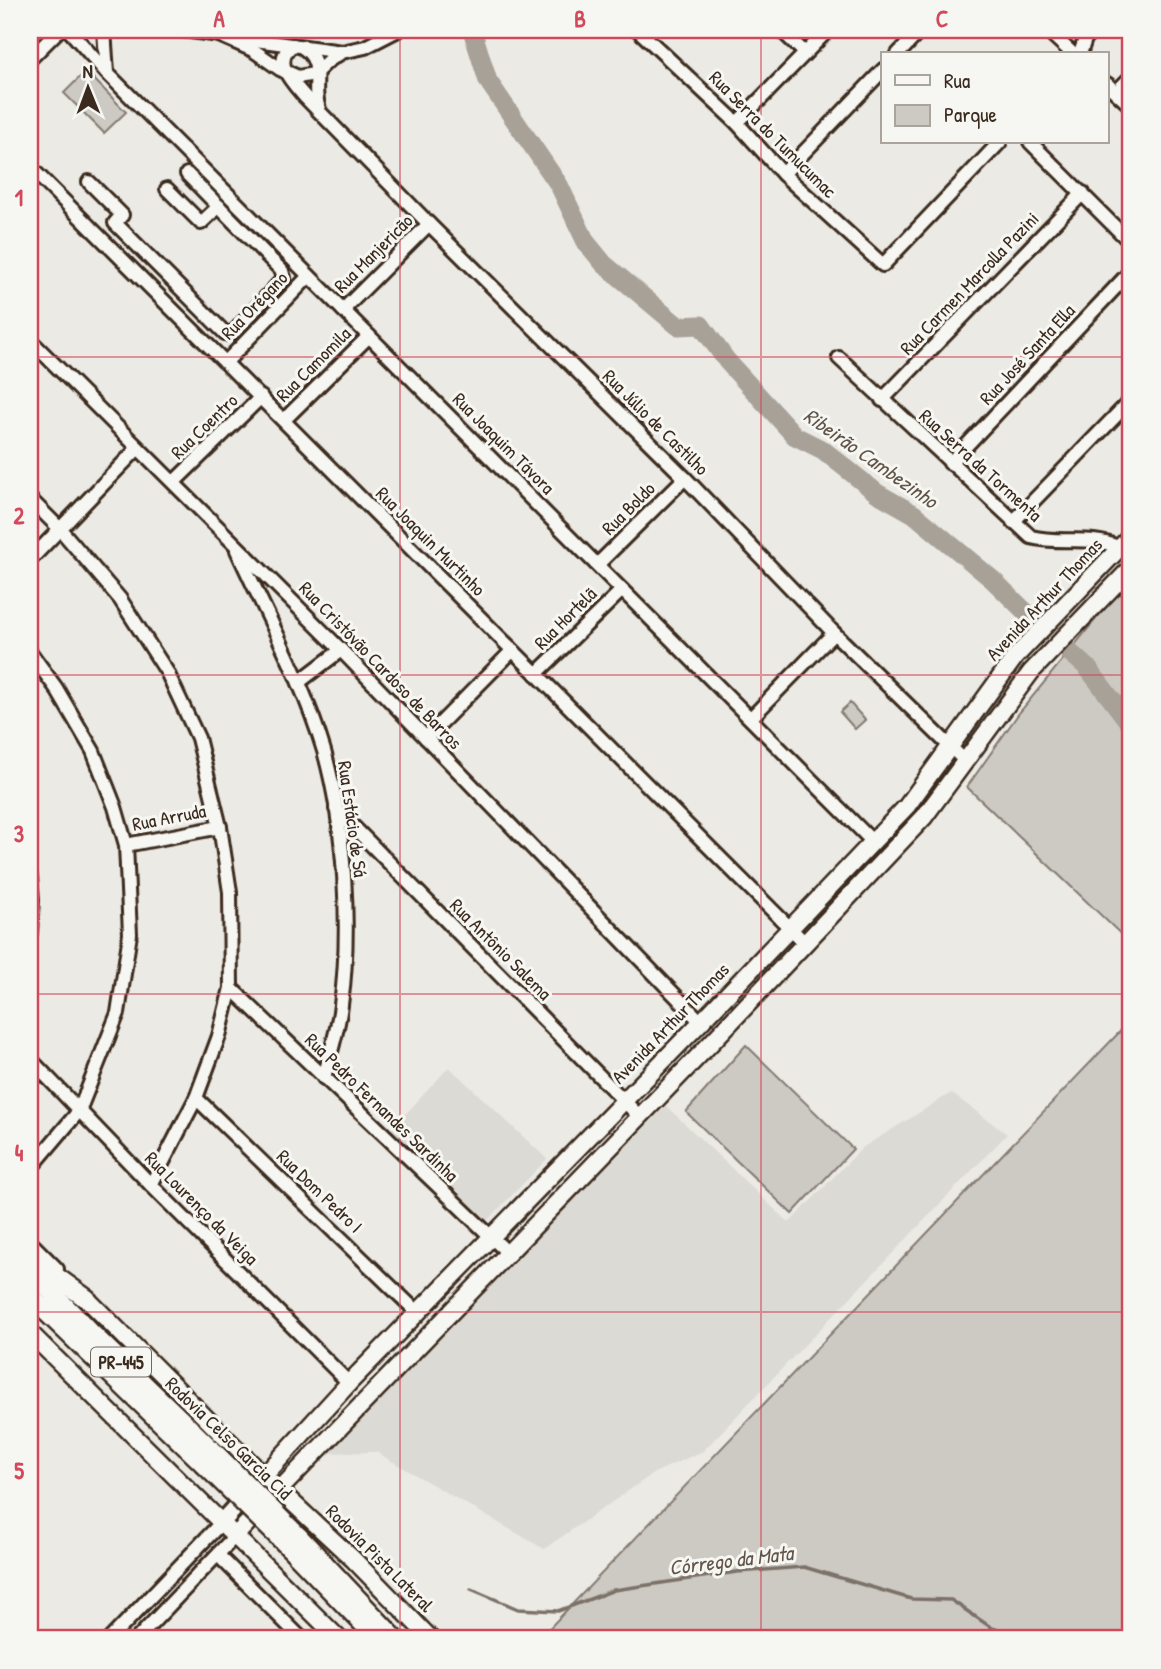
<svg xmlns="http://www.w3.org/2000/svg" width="1161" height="1669" font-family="'Patrick Hand',sans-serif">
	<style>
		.built { fill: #dcdad4 }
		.green { fill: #cdcac4; stroke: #847a71; stroke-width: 2 }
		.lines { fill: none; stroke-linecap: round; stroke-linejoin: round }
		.stream { stroke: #7c7167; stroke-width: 3.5 }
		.river { stroke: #a8a198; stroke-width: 19 }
		.minor-casing { stroke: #3b2a1e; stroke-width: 18 }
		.major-casing { stroke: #3b2a1e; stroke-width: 21 }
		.highway-casing { stroke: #3b2a1e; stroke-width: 23 }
		.minor { stroke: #f6f6f2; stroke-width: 12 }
		.major { stroke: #f6f6f2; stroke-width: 16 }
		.highway { stroke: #f6f6f2; stroke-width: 18 }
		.highway-bridge-casing { stroke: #3b2a1e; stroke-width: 23; stroke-linecap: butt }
		.highway-bridge { stroke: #f6f6f2; stroke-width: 18 }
		.grid { fill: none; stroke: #d1495b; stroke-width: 2; stroke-opacity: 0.55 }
		.labels { text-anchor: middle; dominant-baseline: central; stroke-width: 6; stroke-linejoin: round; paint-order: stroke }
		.shield { fill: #f6f6f2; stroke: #73675e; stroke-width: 2 }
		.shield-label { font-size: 18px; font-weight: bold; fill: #3b2a1e }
		.street-label { font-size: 19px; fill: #3b2a1e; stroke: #f6f6f2 }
		.water-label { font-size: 21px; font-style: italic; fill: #615449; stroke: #f6f6f2 }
		.neatline { fill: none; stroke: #d1495b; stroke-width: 2.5 }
		.grid-label { font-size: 23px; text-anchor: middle; font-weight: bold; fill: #d1495b }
	</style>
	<rect width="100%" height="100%" fill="#ebeae5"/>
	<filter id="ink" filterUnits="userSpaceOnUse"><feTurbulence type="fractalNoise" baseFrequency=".0143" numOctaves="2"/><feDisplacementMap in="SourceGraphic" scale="14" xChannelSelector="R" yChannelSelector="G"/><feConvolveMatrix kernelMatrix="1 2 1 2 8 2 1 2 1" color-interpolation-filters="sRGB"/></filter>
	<g filter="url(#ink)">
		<g class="built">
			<polygon points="449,1067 547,1159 485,1223 389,1132"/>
			<polygon points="951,1093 1007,1134 703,1451 654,1473 544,1549 376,1452 321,1453 424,1354 666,1106 789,1223 862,1148"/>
		</g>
		<g class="green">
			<polygon points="86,71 126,112 104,133 64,93"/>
			<polygon points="1118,592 1131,603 1131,944 967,787 1019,713"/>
			<polygon points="850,703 865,720 855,729 840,712"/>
			<polygon points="1131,1020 1131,1639 539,1639"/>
			<polygon points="746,1045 853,1149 792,1214 686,1112"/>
		</g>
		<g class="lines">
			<polyline class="stream" points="471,1589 518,1609 558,1611 614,1590 737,1572 804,1567 911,1599 951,1600 992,1628 1029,1639"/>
			<g class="river">
				<polyline points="472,30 488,81 559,185 586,242 604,264 678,326 701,325 727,361 795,436 823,450 877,493 914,514 993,580 1038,624"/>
				<polyline points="1068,651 1087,667 1131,725"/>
			</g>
			<defs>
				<g id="minor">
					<polyline points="69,30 107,73 873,842"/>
					<polyline points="104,30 107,73"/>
					<polyline points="183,30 342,52"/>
					<polyline points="638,30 737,123 783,174 883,265 1000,142"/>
					<polyline points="781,30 805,53"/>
					<polyline points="1047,30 1073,54"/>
					<polyline points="30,32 32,30"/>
					<polyline points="219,35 253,50 280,69 298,77 314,74 328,61 342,52 365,47 398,30"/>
					<path d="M293,45c-22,16 -2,36 12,52l124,127 256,254 149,155 131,128"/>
					<path d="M302,47c25,16 8,38 17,62"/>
					<polyline points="898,54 921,30"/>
					<polyline points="1080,54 1088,30"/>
					<polyline points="30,59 59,30"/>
					<polyline points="1107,84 1131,106"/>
					<polyline points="1116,92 1131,77"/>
					<polyline points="737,123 828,30"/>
					<polyline points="1030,142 1131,243"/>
					<polyline points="30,167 805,943"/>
					<polyline points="783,174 883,70"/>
					<polyline points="89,182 122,215 115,223 225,333 229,334 235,331 284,278 282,271 187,174"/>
					<polyline points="167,189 201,223 219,206"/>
					<polyline points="343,310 429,224"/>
					<polyline points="30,340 341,650 701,1022"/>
					<path d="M839,358l192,179c29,8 61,-3 89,11"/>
					<polyline points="226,362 309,276"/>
					<polyline points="882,400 1083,193"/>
					<polyline points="284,420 369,336"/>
					<polyline points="950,463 1131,271"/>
					<polyline points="174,482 261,397"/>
					<polyline points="30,499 60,529 120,599 167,672 198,738 220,827 230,892 231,988 219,1036 196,1098 151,1185"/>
					<polyline points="1013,522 1131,400"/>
					<path d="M237,550c30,66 66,131 87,201 21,74 27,178 17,254 -3,25 -11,49 -17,73"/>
					<polyline points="30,560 138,448"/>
					<polyline points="598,564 685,478"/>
					<polyline points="30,652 56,688 93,751 115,807 126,845 130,934 118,1013 79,1111 30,1169"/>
					<polyline points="536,674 622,590"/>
					<polyline points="299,682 341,650"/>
					<polyline points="751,718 834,633"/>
					<polyline points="426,738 512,651"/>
					<polyline points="336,809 639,1116"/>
					<polyline points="126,845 220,827"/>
					<polyline points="30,877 32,900 30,933"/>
					<polyline points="231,988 508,1253"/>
					<polyline points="30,1059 151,1185 349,1383"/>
					<polyline points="196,1098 417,1312"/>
					<polyline points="30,1242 57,1269"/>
					<polyline points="218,1555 302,1639"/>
					<polyline points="110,1639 221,1523"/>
					<polyline points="137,1639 235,1536"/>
				</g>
				<g id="major">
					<polyline points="87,1299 264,1476 353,1559 431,1639"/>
					<polyline points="30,1333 339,1639"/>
					<polyline points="221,1523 349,1383 701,1022 907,806 1015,657 1131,536"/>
					<polyline points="235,1536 712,1042 924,817 1031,672 1131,568"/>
				</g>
				<g id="highway">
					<polyline points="30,1258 87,1299"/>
					<polyline points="30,1270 92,1334 215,1453"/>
					<polyline points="30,1296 204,1464"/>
					<polyline points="298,1536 395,1639"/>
					<polyline points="289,1547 378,1639"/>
				</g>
			</defs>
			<use href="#minor" class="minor-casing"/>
			<use href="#major" class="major-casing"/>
			<use href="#highway" class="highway-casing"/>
			<use href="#minor" class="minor"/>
			<use href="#major" class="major"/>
			<use href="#highway" class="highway"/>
			<defs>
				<g id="highway-bridge">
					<polyline points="215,1453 298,1536"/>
					<polyline points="204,1464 289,1547"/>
				</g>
			</defs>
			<use href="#highway-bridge" class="highway-bridge-casing"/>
			<use href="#highway-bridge" class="highway-bridge"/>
		</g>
	</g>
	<path class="grid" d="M400,30v1609M761,30v1609M30,357h1101M30,675h1101M30,994h1101M30,1312h1101"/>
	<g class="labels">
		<rect class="shield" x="91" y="1347.5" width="60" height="29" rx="5"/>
		<g class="shield-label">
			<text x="121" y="1362">PR-445</text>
		</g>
		<g class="street-label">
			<text transform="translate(773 134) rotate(45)">Rua Serra do Tumucumac</text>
			<text transform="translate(373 253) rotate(-45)">Rua Manjericão</text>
			<text transform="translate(969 283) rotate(-46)">Rua Carmen Marcolla Pazini</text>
			<text transform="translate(254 305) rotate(-46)">Rua Orégano</text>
			<text transform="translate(1027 354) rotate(-47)">Rua José Santa Ella</text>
			<text transform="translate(313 364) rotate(-45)">Rua Camomila</text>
			<text transform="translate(656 422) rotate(45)">Rua Júlio de Castilho</text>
			<text transform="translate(204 426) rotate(-44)">Rua Coentro</text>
			<text transform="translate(504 443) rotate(45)">Rua Joaquim Távora</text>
			<text transform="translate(981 465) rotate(42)">Rua Serra da Tormenta</text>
			<text transform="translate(628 508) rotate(-45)">Rua Boldo</text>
			<text transform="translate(431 541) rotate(45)">Rua Joaquin Murtinho</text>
			<text transform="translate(1044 599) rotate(-47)">Avenida Arthur Thomas</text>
			<text transform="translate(565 618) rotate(-45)">Rua Hortelã</text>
			<text transform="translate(381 665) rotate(46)">Rua Cristóvão Cardoso de Barros</text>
			<text transform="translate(169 817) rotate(-11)">Rua Arruda</text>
			<text transform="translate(353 819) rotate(82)">Rua Estácio de Sá</text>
			<text transform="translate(501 949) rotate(45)">Rua Antônio Salema</text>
			<text transform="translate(670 1023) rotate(-46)">Avenida Arthur Thomas</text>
			<text transform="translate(382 1107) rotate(44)">Rua Pedro Fernandes Sardinha</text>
			<text transform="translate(320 1191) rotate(44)">Rua Dom Pedro I</text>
			<text transform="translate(202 1208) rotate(45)">Rua Lourenço da Veiga</text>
			<text transform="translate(229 1438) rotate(44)">Rodovia Celso Garcia Cid</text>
			<text transform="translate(380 1558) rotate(45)">Rodovia Pista Lateral</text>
		</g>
		<g class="water-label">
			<text transform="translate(871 458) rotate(35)">Ribeirão Cambezinho</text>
			<text transform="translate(731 1560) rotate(-7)">Córrego da Mata</text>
		</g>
	</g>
	<rect width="1161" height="1669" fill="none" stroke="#f6f6f2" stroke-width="77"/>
	<rect x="881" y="52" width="228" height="91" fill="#f6f6f2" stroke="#aba49d" stroke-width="2"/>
	<rect x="895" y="75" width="35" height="10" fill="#f6f6f2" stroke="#aba49d" stroke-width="2"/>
	<text x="944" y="88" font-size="21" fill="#3b2a1e">Rua</text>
	<rect x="895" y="105" width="35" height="21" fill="#cdcac4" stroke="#aba49d" stroke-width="2"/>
	<text x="944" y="122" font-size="21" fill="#3b2a1e">Parque</text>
	<g transform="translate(88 88) rotate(359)" stroke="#f6f6f2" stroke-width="5" paint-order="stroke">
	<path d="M0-5L12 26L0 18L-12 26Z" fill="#3b2a1e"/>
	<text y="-10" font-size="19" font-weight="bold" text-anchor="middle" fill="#3b2a1e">N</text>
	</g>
	<rect x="38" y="38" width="1084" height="1592" class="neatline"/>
	<g class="grid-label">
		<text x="219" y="27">A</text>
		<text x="580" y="27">B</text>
		<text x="942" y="27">C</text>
		<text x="19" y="206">1</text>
		<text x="19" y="524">2</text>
		<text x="19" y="842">3</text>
		<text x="19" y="1161">4</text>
		<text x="19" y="1479">5</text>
	</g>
</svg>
